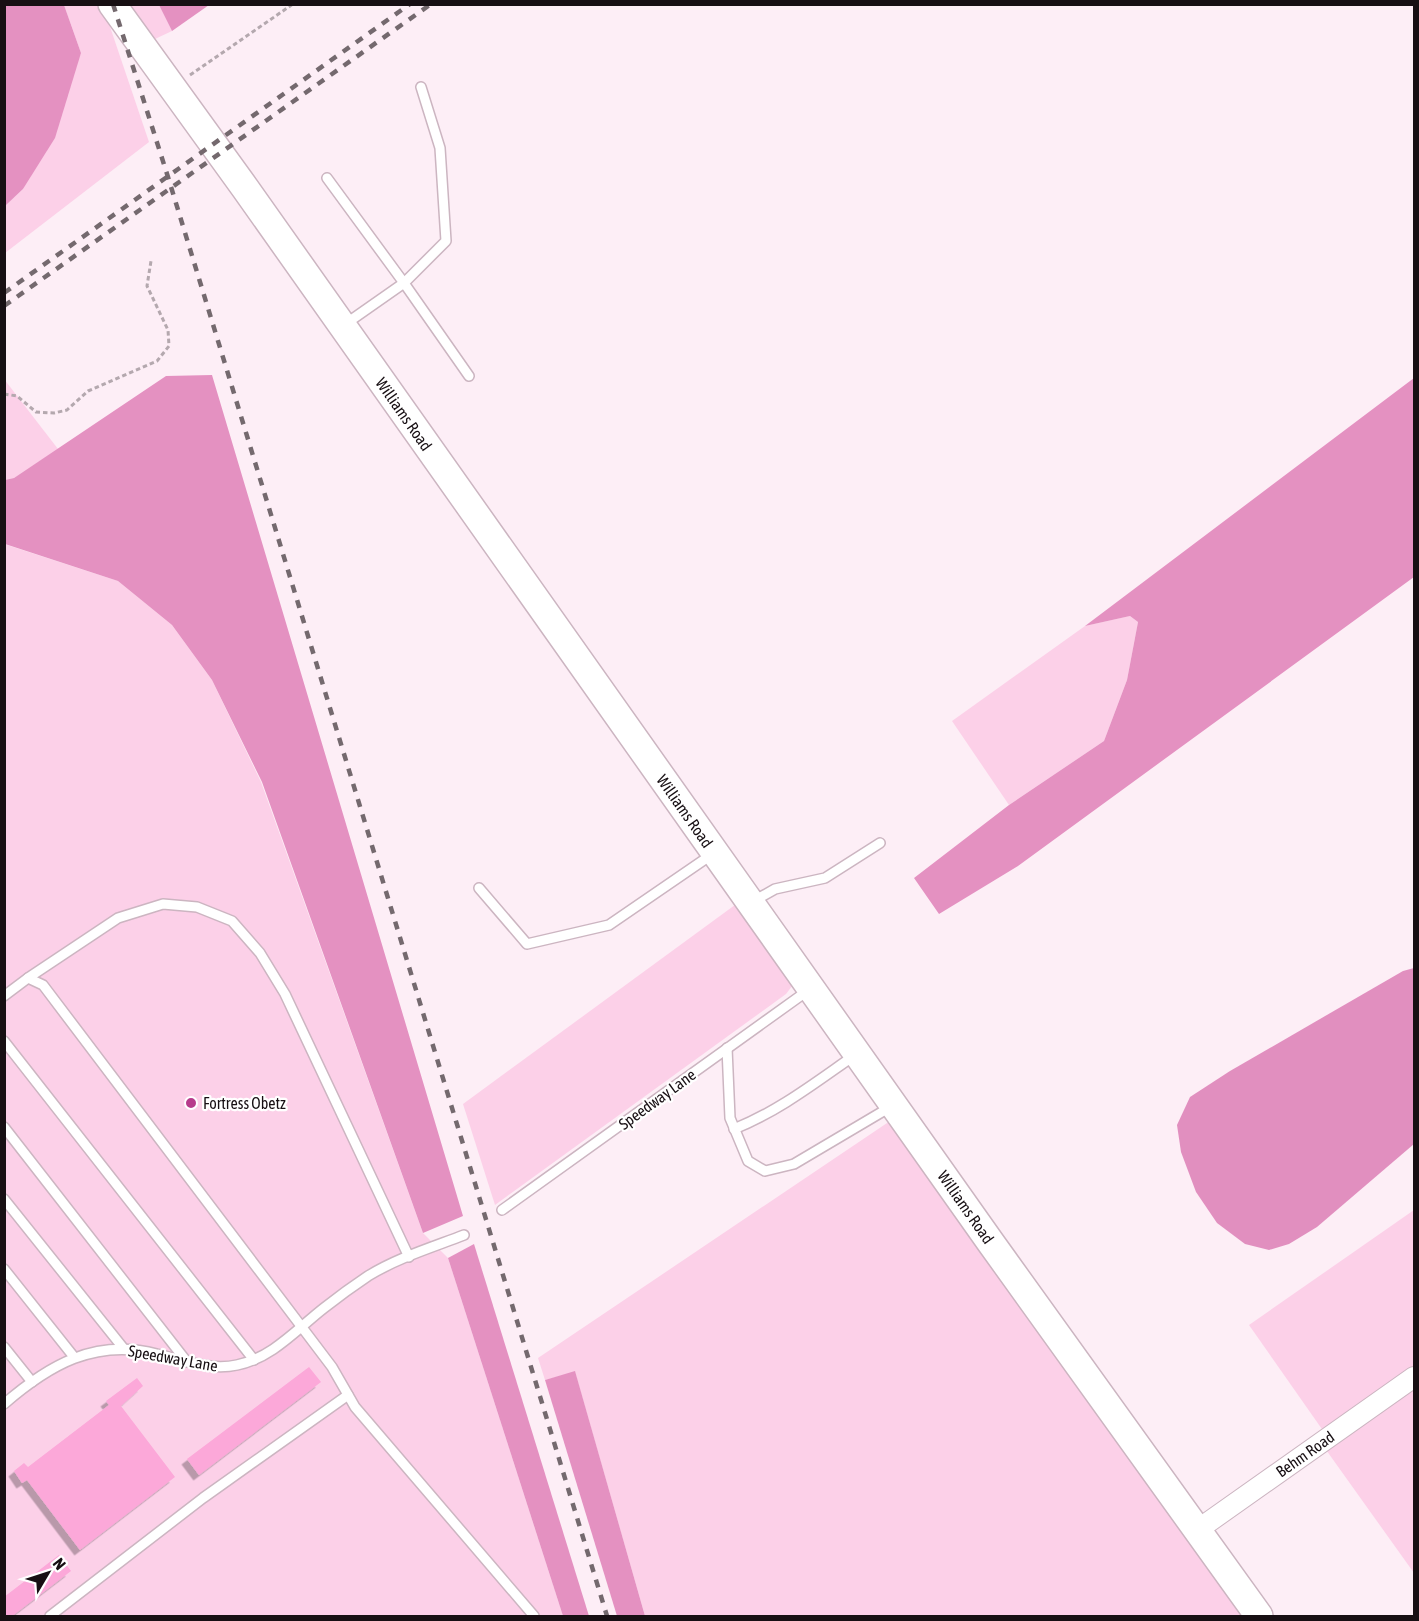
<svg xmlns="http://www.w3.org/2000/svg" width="1419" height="1621" font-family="'Asap Condensed',sans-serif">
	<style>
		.green { fill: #fcd0e8 }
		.forest { fill: #e491c1 }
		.water { fill: #e18fbf }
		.building { fill: #fca8d9; filter: url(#shadow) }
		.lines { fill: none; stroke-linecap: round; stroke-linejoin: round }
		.lane-casing { stroke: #ccb5c1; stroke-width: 12 }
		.street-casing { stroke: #ccb5c1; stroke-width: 22 }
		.secondary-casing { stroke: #ccb5c1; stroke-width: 30 }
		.path { stroke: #b4a8ae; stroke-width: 3; stroke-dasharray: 4.5 3; stroke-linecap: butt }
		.lane { stroke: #fff; stroke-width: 9 }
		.street { stroke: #fff; stroke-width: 20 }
		.secondary { stroke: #fff; stroke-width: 27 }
		.rail { stroke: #74696e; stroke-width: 4.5; stroke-dasharray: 8 8; stroke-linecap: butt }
		.poi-dot { fill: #b73b8c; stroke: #fff; stroke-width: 2 }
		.labels { text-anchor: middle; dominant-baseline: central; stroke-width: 4.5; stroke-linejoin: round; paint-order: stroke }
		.street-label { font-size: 16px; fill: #170f13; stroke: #fff }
		.poi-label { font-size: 16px; fill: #170f13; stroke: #fff; text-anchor: start }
	</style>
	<defs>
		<filter id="shadow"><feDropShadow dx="-5.5" dy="5.5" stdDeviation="0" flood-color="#0004"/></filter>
	</defs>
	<rect width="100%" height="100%" fill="#fdeef6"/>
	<g class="green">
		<polygon points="64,5 103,6 149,142 5,253 5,206 23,189 81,53"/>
		<polygon points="128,5 159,5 172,31 155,39"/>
		<polygon points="4,379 58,449 14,478 5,480"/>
		<polygon points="4,544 118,581 172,625 212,680 261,782 423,1233 448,1258 563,1616 5,1616"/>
		<polygon points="1130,616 1138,622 1127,680 1104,741 1009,805 952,721 1085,626"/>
		<polygon points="739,902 792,979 792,986 786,994 495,1205 463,1104"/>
		<polygon points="893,1119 1244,1616 645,1616 575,1372 545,1380 538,1358"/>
		<polygon points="1414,1210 1414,1370 1324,1432 1249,1325"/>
		<polygon points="1414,1384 1414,1573 1324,1447"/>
	</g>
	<g class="forest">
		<polygon points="5,4 64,5 81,53 55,138 23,189 5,206"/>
		<polygon points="159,5 209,5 172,31"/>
		<polygon points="212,375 463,1216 423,1233 262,782 212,680 172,625 118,581 5,544 5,480 14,478 166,376"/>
		<polygon points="1414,378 1414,577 1018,866 939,914 914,878 1009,805 1104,741 1127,680 1138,622 1130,616 1085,626"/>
		<polygon points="474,1244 589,1616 563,1616 448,1258"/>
		<polygon points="575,1371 645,1616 617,1616 545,1380"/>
	</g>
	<polygon class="water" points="1414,968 1414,1144 1317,1227 1289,1244 1269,1250 1245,1244 1217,1223 1196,1192 1181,1152 1177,1125 1190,1097 1230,1071 1403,971"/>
	<g class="building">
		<polygon points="309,1367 321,1382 199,1475 187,1459"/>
		<polygon points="137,1378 143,1386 121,1406 175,1477 80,1550 27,1480 22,1483 14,1471 24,1463 28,1467 109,1405 106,1401"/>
		<polygon points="59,1555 71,1571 11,1617 4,1617 4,1597"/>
	</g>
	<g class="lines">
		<defs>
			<g id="lane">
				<polyline points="421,87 440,148 446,241 404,283 469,376"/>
				<polyline points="327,178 404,283 344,325"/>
				<polyline points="479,888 527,944 609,925 714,853"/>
				<polyline points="752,902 775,889 825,878 880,843"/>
				<polyline points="28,978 118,918 163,904 197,907 232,921 260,953 285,994 409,1257"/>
				<polyline points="4,996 28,978 43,985 332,1367 355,1407 534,1616"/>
				<polyline points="4,1041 254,1360"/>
				<polyline points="727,1048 730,1118 748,1161 765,1171 794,1164 892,1106"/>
				<polyline points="4,1127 187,1362"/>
				<path d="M734,1129c45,-18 82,-47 121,-74"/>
				<polyline points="4,1199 124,1349"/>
				<polyline points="502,1210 810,989"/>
				<polyline points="4,1269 74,1357"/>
				<polyline points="4,1347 32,1382"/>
				<path d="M4,1404c45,-39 91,-66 153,-50 26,6 53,17 80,11 35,-7 60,-36 87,-57 14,-11 29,-22 44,-32 29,-18 65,-29 96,-41"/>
				<polyline points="50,1616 203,1498 348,1395"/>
			</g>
			<polyline id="street" points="1196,1531 1414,1377"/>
			<polyline id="secondary" points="112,4 245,188 991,1243 1259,1616"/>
		</defs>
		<use href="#lane" class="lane-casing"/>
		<use href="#street" class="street-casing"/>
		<use href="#secondary" class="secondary-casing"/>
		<g class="path">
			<polyline points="190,75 293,4"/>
			<polyline points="4,394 17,396 36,412 54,413 67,410 88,391 157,361 169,346 168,330 147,286 151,261"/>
		</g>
		<use href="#lane" class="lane"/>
		<use href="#street" class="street"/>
		<use href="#secondary" class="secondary"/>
		<g class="rail">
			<polyline points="113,4 168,177 607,1616"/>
			<polyline points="4,293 410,4"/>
			<polyline points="4,306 431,4"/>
		</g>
	</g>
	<circle class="poi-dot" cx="191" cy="1103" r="6"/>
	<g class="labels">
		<g class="street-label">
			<text transform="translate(404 414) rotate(55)">Williams Road</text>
			<text transform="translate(685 811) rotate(55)">Williams Road</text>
			<text transform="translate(657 1099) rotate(-36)">Speedway Lane</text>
			<text transform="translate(966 1207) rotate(55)">Williams Road</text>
			<text transform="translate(173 1358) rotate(10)">Speedway Lane</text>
			<text transform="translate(1305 1454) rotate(-35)">Behm Road</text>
		</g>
		<g class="poi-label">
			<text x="203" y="1103">Fortress Obetz</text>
		</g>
	</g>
	<rect width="1419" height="1621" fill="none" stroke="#170f13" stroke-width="12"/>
	<g transform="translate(48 1573) rotate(51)" stroke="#ffffff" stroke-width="4.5" paint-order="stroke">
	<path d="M0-4.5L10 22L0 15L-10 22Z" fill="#170f13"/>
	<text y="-9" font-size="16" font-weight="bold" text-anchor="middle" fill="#170f13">N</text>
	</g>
</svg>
